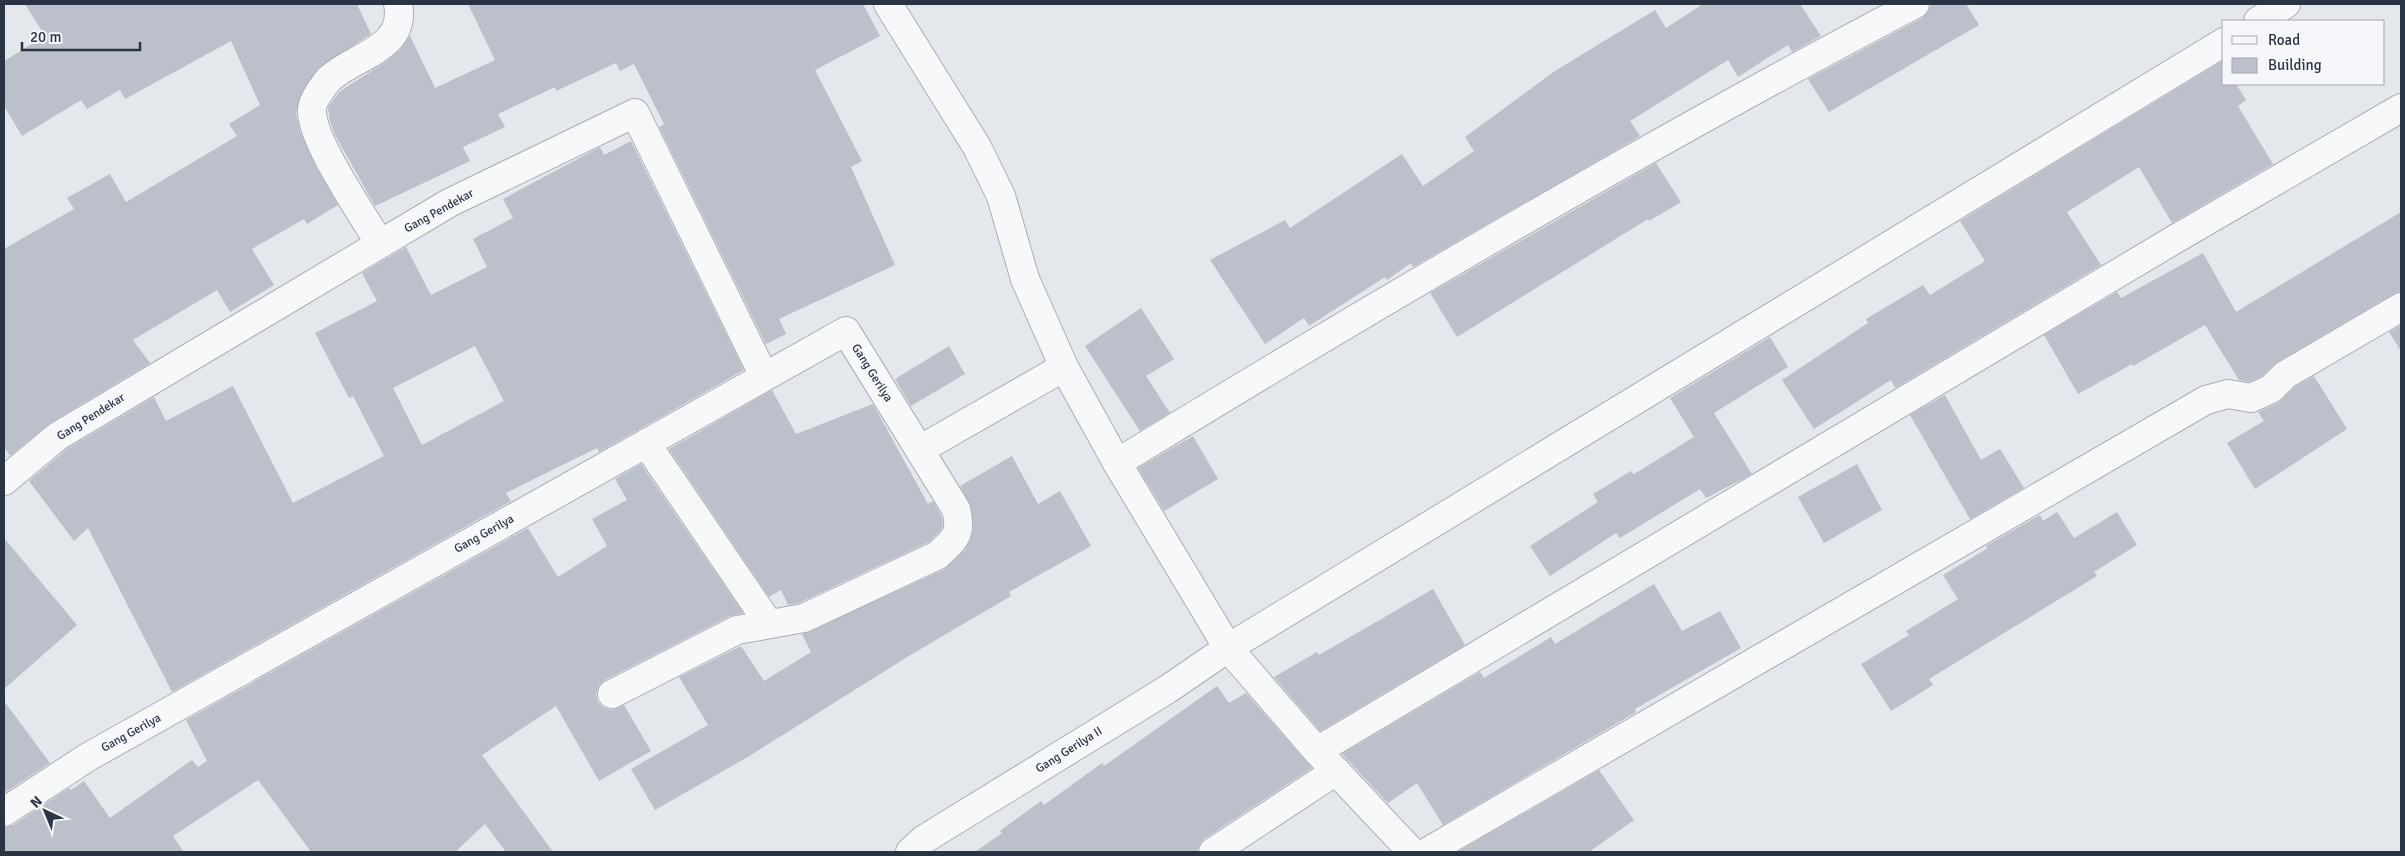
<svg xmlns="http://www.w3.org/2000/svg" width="2405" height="856" font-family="Signika,sans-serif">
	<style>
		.building { fill: #bbc0ca; fill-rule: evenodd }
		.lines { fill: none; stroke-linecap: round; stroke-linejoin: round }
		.minor-casing { stroke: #a9aeb7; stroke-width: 30 }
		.minor { stroke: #f7f8fa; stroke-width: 28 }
		.labels { text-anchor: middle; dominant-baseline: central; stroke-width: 4; stroke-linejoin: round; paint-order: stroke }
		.street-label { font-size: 12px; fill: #2b3445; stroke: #f4f6f9 }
	</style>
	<rect width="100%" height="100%" fill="#e4e7ec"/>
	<g class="building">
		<polygon points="25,4 357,4 371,34 320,67 299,98 296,113 300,131 316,167 338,205 307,224 304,219 252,249 274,285 230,312 217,290 133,340 150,363 50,423 10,456 4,447 4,249 74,209 67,198 110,174 126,202 237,136 229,124 260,105 231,41 125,99 120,90 87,109 81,100 22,136 4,106 4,61 45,36"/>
		<polygon points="468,4 863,4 880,36 815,70 862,161 851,167 895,265 779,319 786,334 766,344 659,127 664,124 634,64 620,71 616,63 556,91 555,87 498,114 505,127 463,147 470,161 375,206 335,135 330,121 328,107 340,91 386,62 399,51 410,36 435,88 495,60"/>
		<polygon points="1703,4 1800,4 1821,36 1792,52 1788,45 1738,77 1728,60 1630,121 1640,136 1413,267 1411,263 1387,280 1385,277 1309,326 1304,318 1265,344 1210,260 1285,220 1290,228 1402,154 1423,186 1474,151 1465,137 1555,71 1655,10 1666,28"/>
		<polygon points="1932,4 1966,4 1979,25 1829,112 1808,79 1922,18"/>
		<polygon points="2222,61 2224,84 2236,84 2246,100 2238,106 2273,164 2172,223 2139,167 2067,212 2101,265 1895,388 1891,380 1814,429 1782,380 1868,323 1866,319 1923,285 1930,295 1985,261 1960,221"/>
		<path d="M631,141l113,229 -145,82 -2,-4 -91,45 5,8 -339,191 -84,-164 -14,13 -45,-60 38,-32 87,-52 12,24 67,-35 60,117 91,-47 -31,-60 -4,2 -34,-65 62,-32 -15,-28 44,-26 25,48 56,-28 -14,-28 40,-21 -10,-19 97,-52 4,8zM475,346l29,55 -82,44 -29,-57z"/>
		<polygon points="1656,163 1681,202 1649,221 1648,219 1457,337 1430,293"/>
		<polygon points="2401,212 2401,291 2393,294 2277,362 2262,376 2249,382 2239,380 2205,325 2133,366 2132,364 2078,394 2044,335 2117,292 2121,298 2203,253 2236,312"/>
		<polygon points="1141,308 1174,359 1146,376 1170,413 1140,431 1085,346"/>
		<polygon points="2401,325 2401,351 2389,332"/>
		<polygon points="1770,337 1788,367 1714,413 1752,474 1706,498 1700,489 1620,538 1616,533 1550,576 1530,546 1598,502 1593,494 1631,471 1634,474 1694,437 1670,398"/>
		<polygon points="949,346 965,374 911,406 895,379"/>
		<polygon points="2314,376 2347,429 2255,489 2227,443 2264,421 2258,412 2278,403 2295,387"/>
		<polygon points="772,390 796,434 873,404 928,504 933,501 941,515 943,524 941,530 929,542 799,603 788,605 781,590 769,597 669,449"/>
		<polygon points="1945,395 1981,460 2000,449 2024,488 1970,519 1910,415"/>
		<polygon points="1193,436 1218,479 1164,511 1138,468"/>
		<polygon points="1012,456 1038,504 1060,491 1091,546 1009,592 1011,596 912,654 751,755 655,810 631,769 708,725 679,677 741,646 764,681 811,652 802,634 945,569 965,550 973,532 971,506 960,486"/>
		<polygon points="641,464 743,613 730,616 605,680 599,685 596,694 598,702 603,707 611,710 624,705 651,751 599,781 556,706 482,755 553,852 506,852 485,824 455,852 311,852 258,780 173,836 184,852 4,852 4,827 13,825 69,788 71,790 84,781 110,818 192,760 198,767 207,761 186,720 528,528 558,577 607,546 592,519 627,500 615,479"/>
		<polygon points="1857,464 1882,510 1824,543 1798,497"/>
		<polygon points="2057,512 2074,538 2117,512 2137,545 2094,572 2097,576 1929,679 1933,685 1891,711 1861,664 1909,635 1906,631 1958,599 1943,575 1988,548 1986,546 2040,515 2043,521"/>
		<polygon points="4,538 77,625 4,689"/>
		<polygon points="1654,584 1682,631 1720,611 1741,648 1635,709 1636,712 1443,825 1417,783 1388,803 1342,754 1480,672 1484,678 1551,637 1555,644"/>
		<polygon points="1433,589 1465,645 1320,731 1274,677 1317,652 1319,655"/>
		<polygon points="1217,686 1229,703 1246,693 1312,768 1204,839 1199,845 1197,852 975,852 1002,833 1000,831 1041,801 1044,805 1102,763 1104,766"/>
		<polygon points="4,701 50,763 4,793"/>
		<polygon points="1599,770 1634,820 1589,852 1459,851"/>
	</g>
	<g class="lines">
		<defs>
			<g id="minor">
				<polyline points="888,4 977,147 1001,196 1025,279 1064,367 1117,463 1228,648 1317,751 1412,852"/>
				<polyline points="2258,21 2286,4"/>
				<path d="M380,244c-17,-29 -67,-101 -68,-132 -1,-7 4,-15 8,-21 3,-4 6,-9 9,-12 26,-24 78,-30 69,-75"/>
				<polyline points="646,443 769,624"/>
				<polyline points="921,449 1064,367"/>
				<path d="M1117,463c261,-160 526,-316 798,-459"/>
				<polyline points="4,481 58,436 449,203 635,113 764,376"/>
				<polyline points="1317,751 2177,238 2401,108"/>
				<path d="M4,812l84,-55 758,-426 110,178c6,25 0,29 -18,46l-134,63 -67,12 -125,64"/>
				<polyline points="910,852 923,840 1168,689 1228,648 2224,42"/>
				<polyline points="1213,852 1336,771"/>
				<polyline points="1427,852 2206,400 2228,394 2251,398 2271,389 2285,375 2401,307"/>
			</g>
		</defs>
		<use href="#minor" class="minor-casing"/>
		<use href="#minor" class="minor"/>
	</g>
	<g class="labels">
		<g class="street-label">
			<text transform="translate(439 211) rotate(-29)">Gang Pendekar</text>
			<text transform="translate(872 373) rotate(58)">Gang Gerilya</text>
			<text transform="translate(91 417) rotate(-32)">Gang Pendekar</text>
			<text transform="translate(484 534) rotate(-29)">Gang Gerilya</text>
			<text transform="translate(131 733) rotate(-29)">Gang Gerilya</text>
			<text transform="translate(1069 750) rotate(-32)">Gang Gerilya II</text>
		</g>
	</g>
	<rect width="2405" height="856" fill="none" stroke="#2b3445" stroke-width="10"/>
	<rect x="2222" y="20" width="162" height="65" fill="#f4f6f9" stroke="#a4a8b1"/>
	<rect x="2232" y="36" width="25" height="8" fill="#f7f8fa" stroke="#a4a8b1"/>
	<text x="2268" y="45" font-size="15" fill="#2b3445">Road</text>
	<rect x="2232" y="58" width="25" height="15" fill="#bbc0ca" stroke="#a4a8b1"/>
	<text x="2268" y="70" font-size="15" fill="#2b3445">Building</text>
	<g transform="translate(45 811) rotate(316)" stroke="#f4f6f9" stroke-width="4" paint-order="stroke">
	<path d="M0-4L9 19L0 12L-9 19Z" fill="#2b3445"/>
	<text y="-8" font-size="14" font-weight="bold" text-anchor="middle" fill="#2b3445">N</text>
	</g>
	<path d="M22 42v8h118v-8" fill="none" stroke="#2b3445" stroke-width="2.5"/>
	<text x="30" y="42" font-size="15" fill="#2b3445" stroke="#f4f6f9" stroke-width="4" paint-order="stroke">20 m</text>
</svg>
